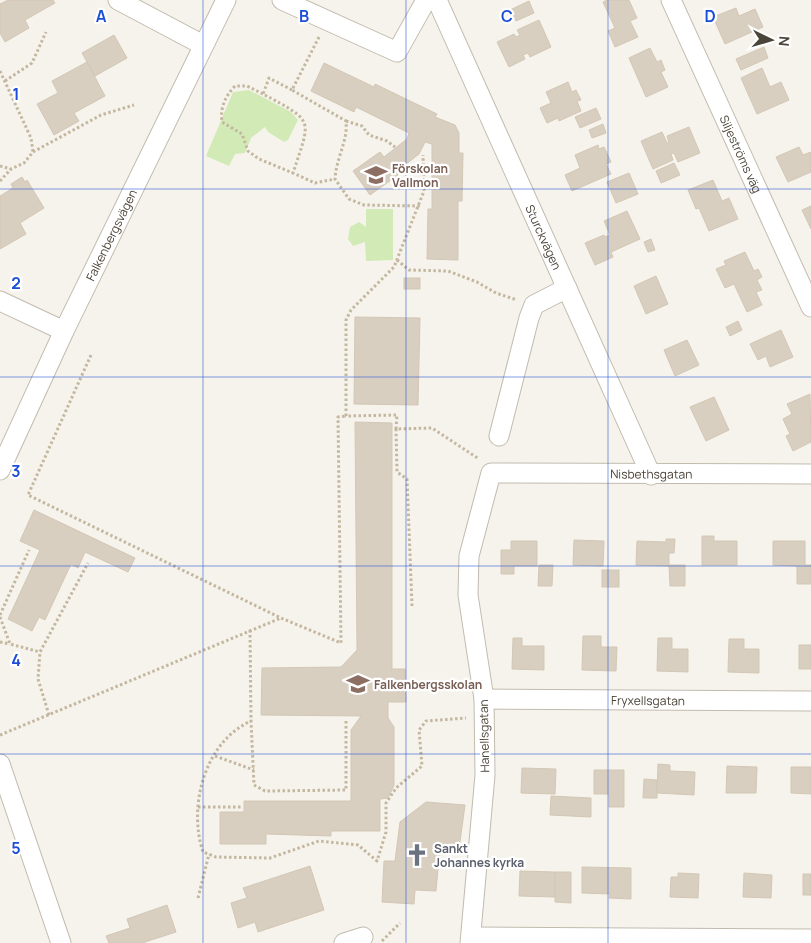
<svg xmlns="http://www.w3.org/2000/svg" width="811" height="943" font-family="Manrope,sans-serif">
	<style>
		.green { fill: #d2eab5 }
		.building { fill: #d8cfc1; stroke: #d3c7b4 }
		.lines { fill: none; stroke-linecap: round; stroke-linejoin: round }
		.street-casing { stroke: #c2bbae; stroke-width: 21 }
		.path { stroke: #c4b79f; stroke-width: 3; stroke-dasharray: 2.5 2.5; stroke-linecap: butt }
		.street { stroke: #fff; stroke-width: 19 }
		.grid { fill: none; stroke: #1d4ed8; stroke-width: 1; stroke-opacity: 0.55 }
		.labels { text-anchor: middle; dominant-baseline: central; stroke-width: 4.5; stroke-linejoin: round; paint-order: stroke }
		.street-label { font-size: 12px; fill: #4b4439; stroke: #fff }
		.education-label { font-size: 12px; font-weight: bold; fill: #785e54; stroke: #fff; text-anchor: start }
		.worship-label { font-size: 12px; font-weight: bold; fill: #5b616d; stroke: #fff; text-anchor: start }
		.grid-label { font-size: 16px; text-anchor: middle; font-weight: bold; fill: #1d4ed8; stroke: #fff; stroke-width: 4.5; stroke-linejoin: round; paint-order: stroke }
	</style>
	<rect width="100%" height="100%" fill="#f6f3ec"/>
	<g class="green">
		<polygon points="249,90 291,112 298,120 288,140 284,142 268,132 265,127 251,138 245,153 235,154 229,166 206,156 233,92"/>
		<polygon points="366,209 393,209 393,260 366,261 365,242 353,246 348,239 350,227 359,222 366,227"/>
	</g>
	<g class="building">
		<polygon points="8,0 53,0 55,3 25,20 29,28 5,42 0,33 0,4"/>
		<polygon points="607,0 629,0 637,18 630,21 638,37 615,47 608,31 615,28 603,2"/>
		<polygon points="529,1 534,13 516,21 510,10"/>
		<polygon points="736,8 739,16 755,9 763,27 725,44 713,17"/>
		<polygon points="539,20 551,47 530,57 528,53 523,55 525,59 509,67 497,42 514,34 516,37 520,35 517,30"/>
		<polygon points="114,35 127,58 95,76 82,53"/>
		<polygon points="764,47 768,58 741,70 736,59"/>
		<polygon points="650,48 657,62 661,60 665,70 661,72 668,87 646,97 629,58"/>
		<polygon points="87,62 105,96 74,113 79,121 54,135 37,104 58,93 52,81"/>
		<polygon points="324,63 374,87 375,84 437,114 435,117 455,125 459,133 459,153 463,153 462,201 458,201 458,260 427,259 428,209 432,209 432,144 425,142 419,154 396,172 398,175 370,195 353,171 380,152 384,157 407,139 409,133 356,107 354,112 311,91"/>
		<polygon points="762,68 770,87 781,82 789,100 757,114 741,78"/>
		<polygon points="568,82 572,92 576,90 581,100 577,101 581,111 559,121 558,118 547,123 540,108 551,103 546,92"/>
		<polygon points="596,108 601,119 580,128 575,117"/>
		<polygon points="603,124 606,133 592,138 589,130"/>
		<polygon points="689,127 700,153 678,162 674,153 671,154 673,160 653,169 641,141 662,132 667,143 669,143 667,136"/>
		<polygon points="598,145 599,149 604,147 611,162 606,164 611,174 572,191 565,175 580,168 575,155"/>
		<polygon points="799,147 803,155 811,152 811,172 788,182 776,157"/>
		<polygon points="674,163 680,175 661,183 656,171"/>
		<polygon points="629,173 638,194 616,203 607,182"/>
		<polygon points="22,177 25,182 27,180 44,208 20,223 26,234 0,249 0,196 13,188 11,184"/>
		<polygon points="713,180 722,201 729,198 738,219 709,231 699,208 696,209 688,190"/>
		<polygon points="811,206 811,229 802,210"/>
		<polygon points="627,211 640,239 611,252 613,257 595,265 585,243 604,235 605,237 610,235 604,221"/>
		<polygon points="651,239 655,250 648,252 644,242"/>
		<polygon points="745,252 754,271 758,269 762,277 757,280 762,290 756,292 762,305 747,312 734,284 725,288 716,269 726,265 724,261"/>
		<polygon points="656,276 668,304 646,314 634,286"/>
		<rect x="404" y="278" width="16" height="11"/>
		<polygon points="355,317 420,318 418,405 354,404"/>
		<polygon points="738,321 742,330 730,336 726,327"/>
		<polygon points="781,330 793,357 770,367 766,356 758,360 750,344"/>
		<polygon points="687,340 699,365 675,376 664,350"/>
		<polygon points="810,394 811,442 793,451 786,436 790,434 783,419 792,414 787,404"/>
		<polygon points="714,397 729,430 706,441 690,407"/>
		<polygon points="355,422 392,423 392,669 405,669 406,702 388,702 388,718 394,727 394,785 388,798 380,799 380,831 331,831 331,836 266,834 266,844 220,844 220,812 244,812 244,801 351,801 351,730 361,716 261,715 262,668 341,667 357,650"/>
		<polygon points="34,510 135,558 128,572 85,552 78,568 71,564 45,620 39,617 32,631 8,619 40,550 20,541"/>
		<polygon points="702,536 714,536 714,541 737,541 737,565 702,565"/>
		<polygon points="666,539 675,539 674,553 669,553 669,566 636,565 637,541 666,542"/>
		<polygon points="574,540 604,541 603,566 573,565"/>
		<polygon points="511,541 537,541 537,566 514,566 514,574 501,574 501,550 511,550"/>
		<polygon points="773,541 805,541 805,565 811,565 811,584 797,584 797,566 773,565"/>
		<polygon points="539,565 553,565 552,586 538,586"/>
		<polygon points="669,565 685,565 685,586 670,586"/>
		<rect x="602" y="570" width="17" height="17"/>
		<polygon points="583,636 601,636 601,647 617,647 616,671 582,670"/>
		<polygon points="513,638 522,638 522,646 544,646 544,670 512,669"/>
		<polygon points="658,638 672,638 672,649 688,649 688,672 657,671"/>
		<polygon points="729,639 744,639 744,649 759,649 759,673 728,672"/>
		<rect x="799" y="645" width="12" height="24"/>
		<polygon points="658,764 670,765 670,771 695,772 694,795 657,793"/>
		<polygon points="727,766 757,767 756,793 726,793"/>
		<polygon points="791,767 811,767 811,794 791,793"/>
		<polygon points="522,768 556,769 555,794 521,793"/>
		<polygon points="594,770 624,770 624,807 609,807 609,794 594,794"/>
		<polygon points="644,779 657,780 657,798 643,798"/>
		<polygon points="551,796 591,798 591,817 550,815"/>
		<polygon points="426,802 465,805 459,849 440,847 436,891 415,890 414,904 382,902 384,861 395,861 400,822"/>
		<polygon points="310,866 324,910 258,932 255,922 238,928 231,903 247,898 243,888"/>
		<polygon points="582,867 631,868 631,899 609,898 610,894 582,893"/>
		<polygon points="520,871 555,872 555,897 519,896"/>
		<polygon points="555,872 571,872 571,903 555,902"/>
		<polygon points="678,873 699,874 698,898 670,897 671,877 678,877"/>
		<polygon points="744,873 772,875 771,898 743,897"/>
		<rect x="803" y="874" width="8" height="21"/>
		<polygon points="167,905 176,932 142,943 109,943 106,936 130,928 127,919"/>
	</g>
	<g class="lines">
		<defs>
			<g id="street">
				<polyline points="118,0 203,45"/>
				<polyline points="282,0 397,52 426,0"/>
				<path id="s1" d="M437,0l214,475"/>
				<path id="s2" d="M671,0l140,307"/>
				<polyline points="0,301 64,331"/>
				<polyline points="499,436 529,318 534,305 567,288"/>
				<path id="s3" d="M0,470l64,-139 162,-331"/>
				<path id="s4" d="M484,699l327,2"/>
				<polyline points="0,764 61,943"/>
				<polyline points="472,937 811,939"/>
				<polyline points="344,943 363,937"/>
				<path id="s5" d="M470,943l15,-168 -1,-76 -16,-104 1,-39 22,-83 320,1"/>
			</g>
		</defs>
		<use href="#street" class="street-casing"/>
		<g class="path">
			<path d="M319,37l-27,53 54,31c2,21 -10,37 -11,58l14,20 15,6 56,1"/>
			<polyline points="0,71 31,138 33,152"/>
			<polyline points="5,81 32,63 46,32"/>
			<path d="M292,90l-23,-12 -6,16c52,28 48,24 30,79l22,10 20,-4"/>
			<path d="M263,94l-16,-8h-12c-10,11 -15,21 -13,36l20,12 6,17 11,8 34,14"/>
			<polyline points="346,121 362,126 369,135 387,141 395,147"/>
			<polyline points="0,166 11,169 24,163 33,152 101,115 134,105"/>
			<polyline points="0,181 11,169"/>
			<polyline points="397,260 409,270 448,271 477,282 496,293 517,300"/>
			<polyline points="91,355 28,495 281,618 341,643 338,417 346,416"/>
			<polyline points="396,429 397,415 346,416 346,320 351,310 394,267 424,191 423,155"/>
			<polyline points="412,606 407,479 397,472 396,429 432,428 479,459"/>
			<polyline points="0,615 29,550"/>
			<polyline points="0,617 10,644 40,652"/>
			<polyline points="250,630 251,721"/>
			<polyline points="0,642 10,644"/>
			<polyline points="49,715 38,679 40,652 88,563"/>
			<path d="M346,721v69l-81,1 -11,-6 -3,-64c-47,21 -63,86 -48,131l13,5 54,1 49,-17 39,4 19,16 9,-29v-29l10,-15 26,-22 -3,-36 7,-9 40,-3"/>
			<polyline points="0,735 281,618"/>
			<polyline points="215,756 254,770"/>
			<polyline points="198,807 241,807"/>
			<polyline points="198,898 209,854"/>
			<polyline points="382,941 400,923"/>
		</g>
		<use href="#street" class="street"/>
	</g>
	<path class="grid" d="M203,0v943M406,0v943M608,0v943M0,189h811M0,377h811M0,566h811M0,754h811"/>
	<defs>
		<symbol id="school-bare" viewBox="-9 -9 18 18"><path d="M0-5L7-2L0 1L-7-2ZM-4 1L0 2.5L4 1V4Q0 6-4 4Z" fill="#8d6e63" stroke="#fff" stroke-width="2.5" paint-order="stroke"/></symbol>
		<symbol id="church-bare" viewBox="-9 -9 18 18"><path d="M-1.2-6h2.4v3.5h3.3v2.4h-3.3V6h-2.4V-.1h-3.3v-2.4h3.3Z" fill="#6b7280" stroke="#fff" stroke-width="2.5" paint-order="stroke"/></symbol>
	</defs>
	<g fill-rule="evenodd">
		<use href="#school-bare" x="360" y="159" width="32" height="32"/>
		<use href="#school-bare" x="342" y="668" width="32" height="32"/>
		<use href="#church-bare" x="401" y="839" width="32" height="32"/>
	</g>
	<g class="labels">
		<g class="street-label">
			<text stroke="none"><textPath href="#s2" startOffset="169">Siljeströms väg</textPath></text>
			<text stroke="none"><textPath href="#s3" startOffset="260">Falkenbergsvägen</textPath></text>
			<text stroke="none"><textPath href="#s1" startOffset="260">Sturckvägen</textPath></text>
			<text stroke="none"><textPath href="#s5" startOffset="635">Nisbethsgatan</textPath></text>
			<text stroke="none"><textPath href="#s4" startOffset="164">Fryxellsgatan</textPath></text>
			<text transform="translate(484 736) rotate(-91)">Hanellsgatan</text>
		</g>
		<g class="education-label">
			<text x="392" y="168">Förskolan<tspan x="392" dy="14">Vallmon</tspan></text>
			<text x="374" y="684">Falkenbergsskolan</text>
		</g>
		<g class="worship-label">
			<text x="434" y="848">Sankt<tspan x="434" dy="14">Johannes kyrka</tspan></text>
		</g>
	</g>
	<g class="grid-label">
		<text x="101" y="22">A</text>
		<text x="304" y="22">B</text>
		<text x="507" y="22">C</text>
		<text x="710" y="22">D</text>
		<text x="16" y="100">1</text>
		<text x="16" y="289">2</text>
		<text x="16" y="477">3</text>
		<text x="16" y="666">4</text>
		<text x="16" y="854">5</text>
	</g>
	<g transform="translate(771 40) rotate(95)" stroke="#ffffff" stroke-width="4" paint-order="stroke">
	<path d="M0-4L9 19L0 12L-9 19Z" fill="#4b4439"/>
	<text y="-8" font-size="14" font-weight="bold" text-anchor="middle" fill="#4b4439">N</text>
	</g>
</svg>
